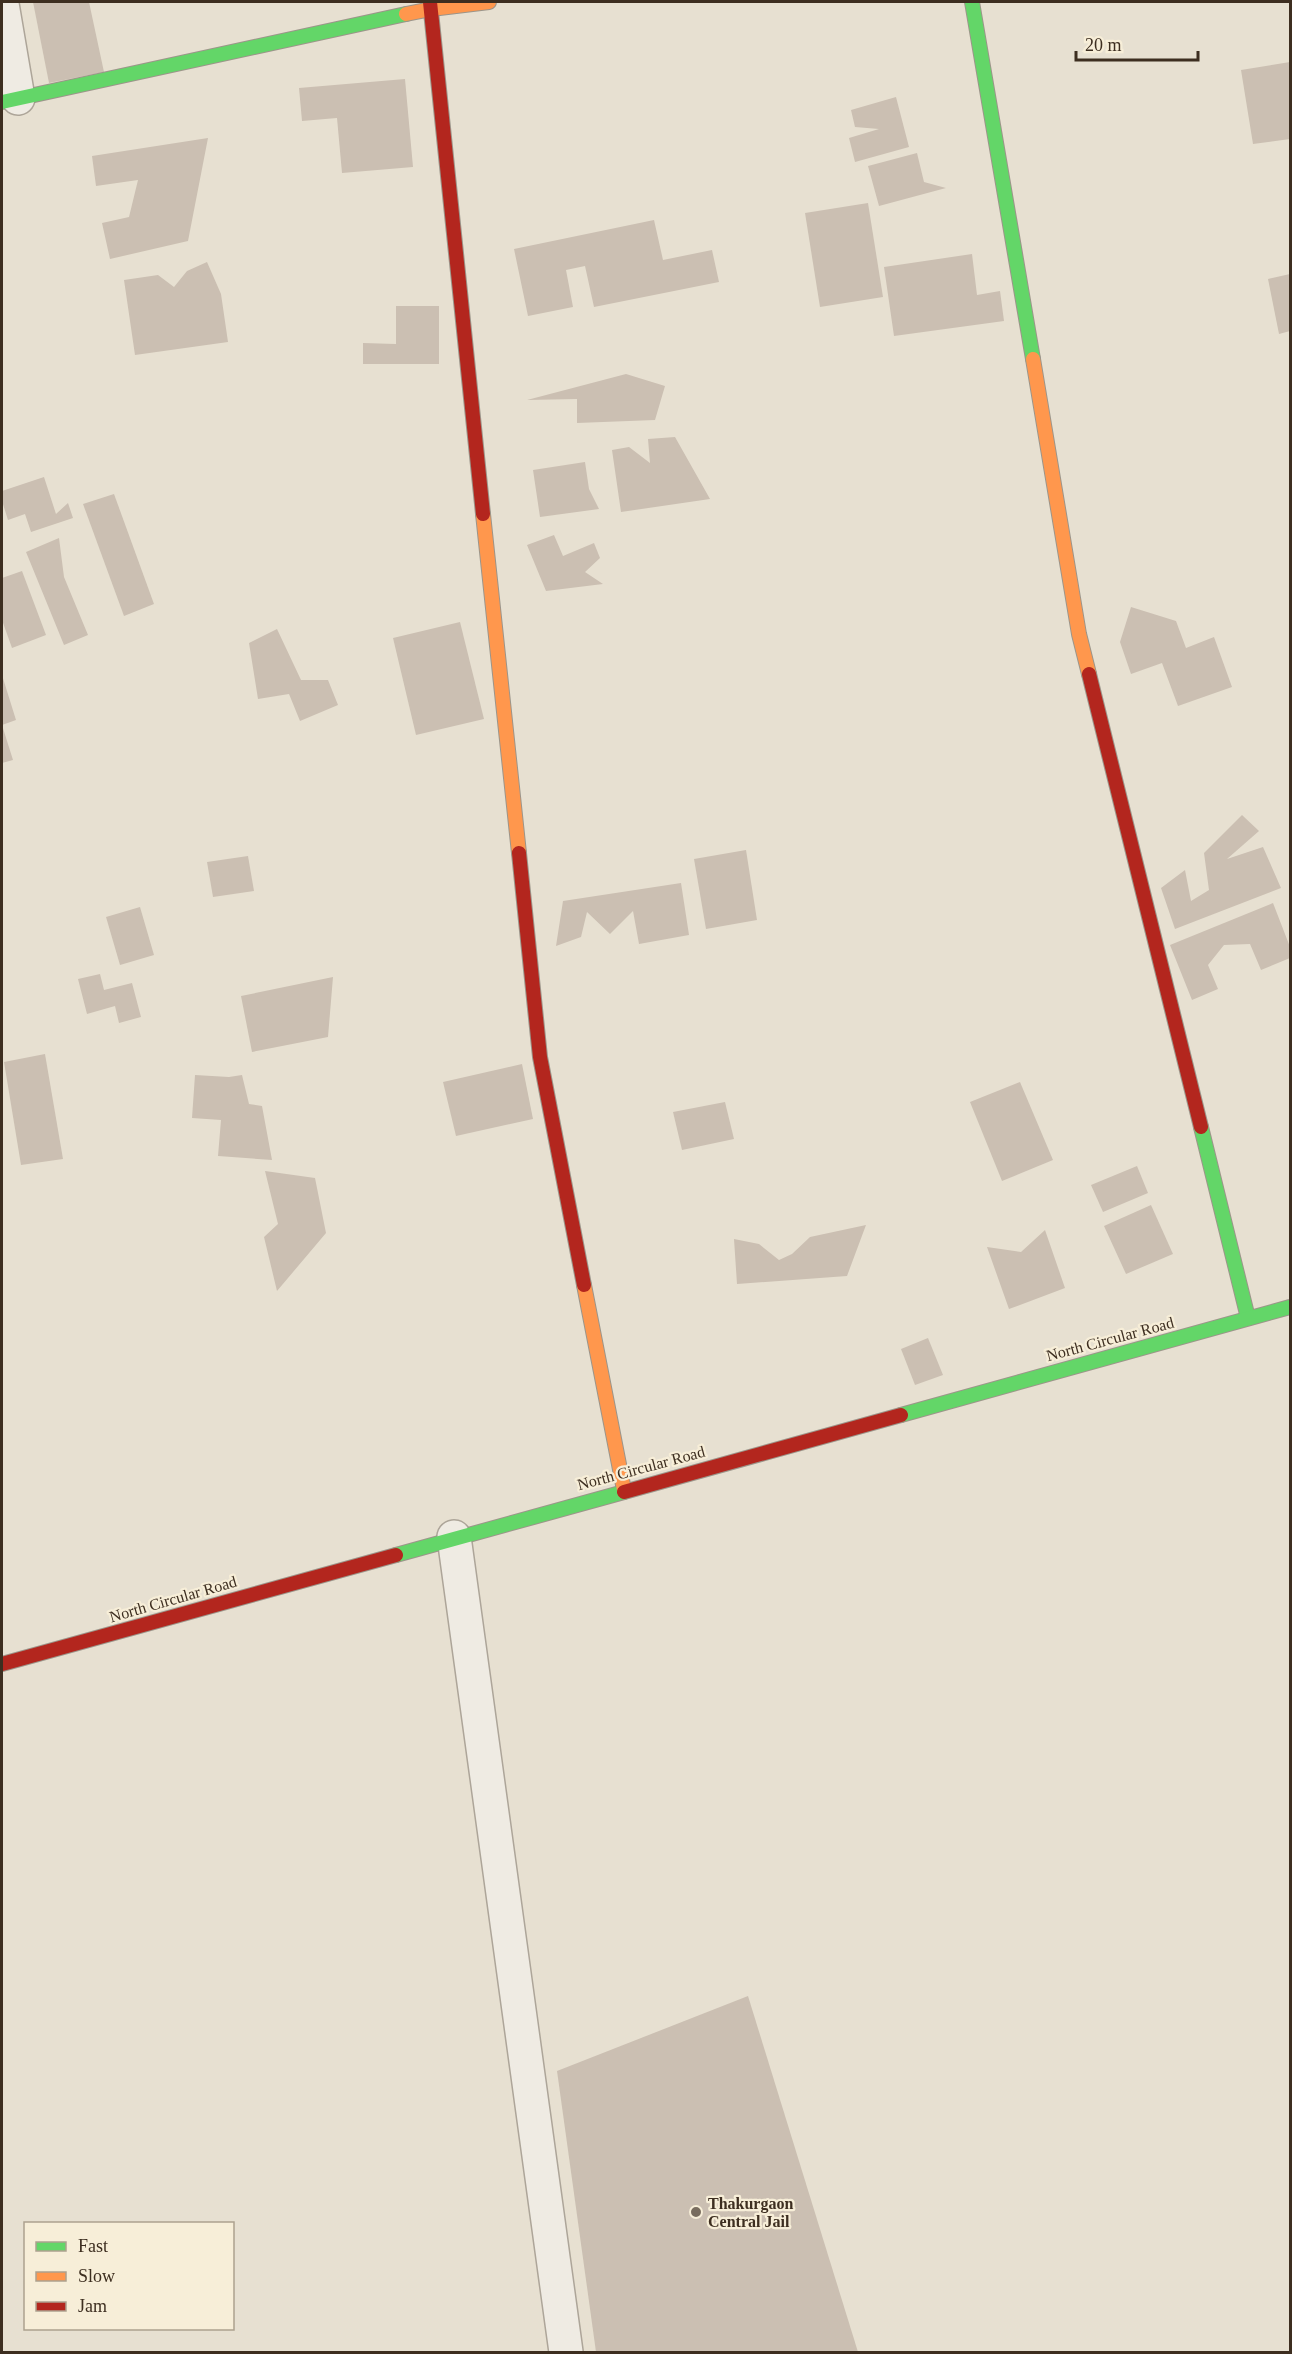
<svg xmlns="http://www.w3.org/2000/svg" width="1292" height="2354" font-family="'Times New Roman',serif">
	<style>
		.building { fill: #cbbfb2 }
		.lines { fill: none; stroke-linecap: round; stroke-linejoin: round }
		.street-casing { stroke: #ada599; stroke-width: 36 }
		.fast-casing { stroke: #9c958a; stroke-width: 16 }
		.slow-casing { stroke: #9c958a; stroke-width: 16 }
		.jam-casing { stroke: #9c958a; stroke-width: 16 }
		.street { stroke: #efebe3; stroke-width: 33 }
		.fast { stroke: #63d668; stroke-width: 14 }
		.slow { stroke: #ff974d; stroke-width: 14 }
		.jam { stroke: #b3261e; stroke-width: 14 }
		.poi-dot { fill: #786c5e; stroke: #f7eed8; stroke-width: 2 }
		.labels { text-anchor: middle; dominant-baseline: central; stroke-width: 4.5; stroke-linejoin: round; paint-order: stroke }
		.street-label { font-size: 16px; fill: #3d2e20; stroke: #f7eed8 }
		.poi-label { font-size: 16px; font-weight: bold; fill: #3d2e20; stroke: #f7eed8; text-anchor: start }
	</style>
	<rect width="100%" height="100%" fill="#e7e0d1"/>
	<g class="building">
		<polygon points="33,2 89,2 104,72 49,83"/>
		<polygon points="1290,62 1290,139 1253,144 1241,70"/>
		<polygon points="405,79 413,167 342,173 337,118 302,121 299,88"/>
		<polygon points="896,97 909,147 855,162 849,138 879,129 855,127 851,110"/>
		<polygon points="208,138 188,241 110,259 102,223 129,217 138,180 96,186 92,156"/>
		<polygon points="917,153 924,182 946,188 879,206 868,166"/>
		<polygon points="868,203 883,297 820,307 805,213"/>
		<polygon points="654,220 663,260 712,250 719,282 594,307 585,266 566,270 573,307 528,316 514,249"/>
		<polygon points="972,254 977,295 1000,291 1004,321 894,336 884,267"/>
		<polygon points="207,262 221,294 228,342 135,355 124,280 158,275 174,287 187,271"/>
		<polygon points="1290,274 1290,331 1279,334 1268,279"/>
		<polygon points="396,306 439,306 439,364 363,364 363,343 396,344"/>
		<polygon points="626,374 665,386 655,420 577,423 577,399 527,400"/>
		<polygon points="675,437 710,499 621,512 612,450 629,447 650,463 648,439"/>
		<polygon points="585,462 589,489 599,509 540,517 533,470"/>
		<polygon points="44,477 56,514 68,503 73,518 31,532 25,514 8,520 2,501 2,491"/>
		<polygon points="114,494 154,604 124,616 83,504"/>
		<polygon points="554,535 563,556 594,543 600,558 585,572 603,584 546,591 527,545"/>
		<polygon points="59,538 64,577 88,635 64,645 26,552"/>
		<polygon points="22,571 46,635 12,648 2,620 2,578"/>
		<polygon points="1131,607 1176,621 1186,648 1214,637 1232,687 1178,706 1162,663 1131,674 1120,642"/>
		<polygon points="460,622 484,719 416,735 393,638"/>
		<polygon points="277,629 301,680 328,680 338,705 300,721 289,694 258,699 249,643"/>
		<polygon points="2,675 16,720 2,725 13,760 2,763"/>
		<polygon points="1242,815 1259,831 1227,859 1263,847 1281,888 1175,929 1161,888 1185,870 1191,901 1209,890 1204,853"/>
		<polygon points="746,850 757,920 706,929 694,859"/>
		<polygon points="248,856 254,891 213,897 207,862"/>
		<polygon points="681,883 689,935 639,944 633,911 610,934 587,912 581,937 556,946 563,901"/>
		<polygon points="1273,903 1290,947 1290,958 1261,970 1250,944 1224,945 1208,965 1218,989 1192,1000 1170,945"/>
		<polygon points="140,907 154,955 120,965 106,917"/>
		<polygon points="100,974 104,990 132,983 141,1017 119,1023 115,1006 87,1014 78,979"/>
		<polygon points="333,977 328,1037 252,1052 241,996"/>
		<polygon points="45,1054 63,1159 21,1165 4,1062"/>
		<polygon points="522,1064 533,1119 456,1136 443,1082"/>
		<polygon points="195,1075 229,1077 242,1075 249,1104 262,1106 272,1160 218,1156 221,1120 192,1118"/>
		<polygon points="1020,1082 1053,1160 1002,1181 970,1102"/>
		<polygon points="725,1102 734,1139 682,1150 673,1112"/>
		<polygon points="1137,1166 1148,1193 1103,1212 1091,1185"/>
		<polygon points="265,1171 315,1178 326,1233 277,1291 264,1237 278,1224"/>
		<polygon points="1151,1205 1173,1254 1126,1274 1104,1226"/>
		<polygon points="866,1225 847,1276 737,1284 734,1239 759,1244 779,1260 792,1254 810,1237"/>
		<polygon points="1045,1230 1065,1288 1009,1309 987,1247 1021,1252"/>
		<polygon points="928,1338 943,1375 915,1385 901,1349"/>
		<polygon points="748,1996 858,2352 596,2352 557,2071"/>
	</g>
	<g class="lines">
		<defs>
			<g id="street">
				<polyline points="2,4 18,98"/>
				<polyline points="454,1537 566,2352"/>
			</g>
			<g id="fast">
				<polyline points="972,2 1033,359"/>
				<polyline points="2,102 406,14"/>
				<polyline points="1201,1127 1248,1318"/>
				<polyline points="901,1415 1290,1307"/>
				<polyline points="396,1555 624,1492"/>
			</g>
			<g id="slow">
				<polyline points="406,14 431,9 489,2"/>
				<polyline points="1033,359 1079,634 1089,674"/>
				<polyline points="483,514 519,853"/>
				<polyline points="584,1285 624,1490"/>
			</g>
			<g id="jam">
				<polyline points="430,2 483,514"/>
				<polyline points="1089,674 1201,1127"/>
				<polyline points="519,853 540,1057 584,1285"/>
				<polyline points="624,1492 901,1415"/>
				<polyline points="2,1664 396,1555"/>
			</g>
		</defs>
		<use href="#street" class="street-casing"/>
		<use href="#fast" class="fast-casing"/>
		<use href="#slow" class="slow-casing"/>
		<use href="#jam" class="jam-casing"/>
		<use href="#street" class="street"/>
		<use href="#fast" class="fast"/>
		<use href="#slow" class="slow"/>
		<use href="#jam" class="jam"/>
	</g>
	<circle class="poi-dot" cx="696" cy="2212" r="6"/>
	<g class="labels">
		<g class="street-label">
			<text transform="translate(1110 1339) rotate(-15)">North Circular Road</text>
			<text transform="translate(641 1468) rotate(-15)">North Circular Road</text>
			<text transform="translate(173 1599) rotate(-16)">North Circular Road</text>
		</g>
		<g class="poi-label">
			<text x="708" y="2203">Thakurgaon<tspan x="708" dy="18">Central Jail</tspan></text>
		</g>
	</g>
	<rect width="1292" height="2354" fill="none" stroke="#3d2e20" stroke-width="6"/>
	<rect x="24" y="2222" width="210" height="108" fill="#f7eed8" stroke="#ada18e" stroke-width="1.5"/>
	<rect x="36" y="2242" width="30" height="9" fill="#63d668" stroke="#ada18e" stroke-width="1.5"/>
	<text x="78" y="2252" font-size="18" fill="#3d2e20">Fast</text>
	<rect x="36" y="2272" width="30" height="9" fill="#ff974d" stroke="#ada18e" stroke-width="1.5"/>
	<text x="78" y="2282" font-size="18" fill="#3d2e20">Slow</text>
	<rect x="36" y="2302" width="30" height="9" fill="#b3261e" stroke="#ada18e" stroke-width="1.5"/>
	<text x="78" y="2312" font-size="18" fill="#3d2e20">Jam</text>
	<path d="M1076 51v9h122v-9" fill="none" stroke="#3d2e20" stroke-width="3"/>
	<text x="1085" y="51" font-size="18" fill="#3d2e20" stroke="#f7eed8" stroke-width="4.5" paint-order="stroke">20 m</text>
</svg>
